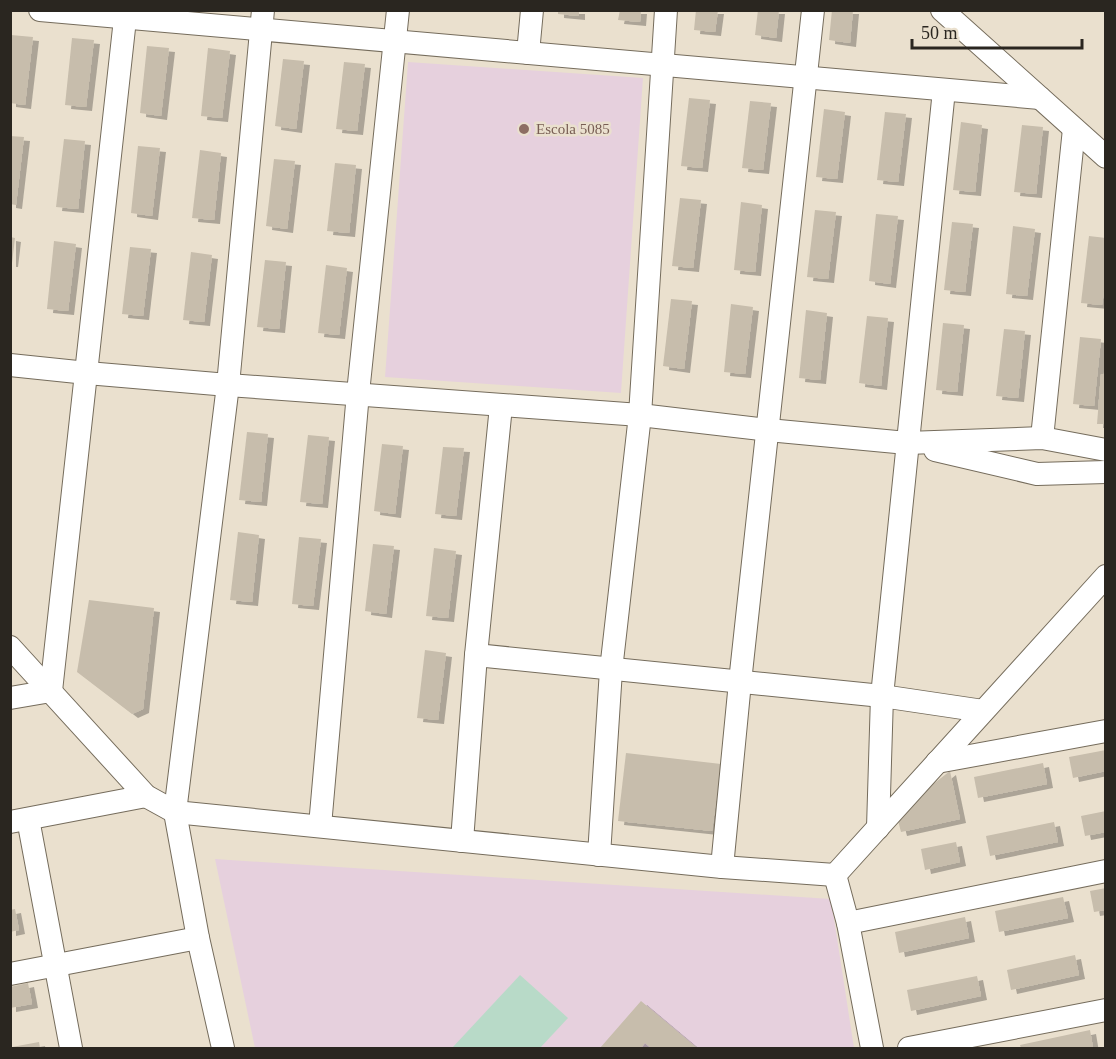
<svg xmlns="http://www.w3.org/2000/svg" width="1116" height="1059" font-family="'Times New Roman',serif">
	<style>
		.education { fill: #e6d0dd }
		.green { fill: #b8dac8 }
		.building { fill: #c7bdac; filter: url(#shadow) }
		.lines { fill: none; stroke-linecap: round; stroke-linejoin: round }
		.minor-casing { stroke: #756c5c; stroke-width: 24 }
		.minor { stroke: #fff; stroke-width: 22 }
		.education-dot { fill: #8d6e63; stroke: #eae0ce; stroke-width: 2 }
		.labels { text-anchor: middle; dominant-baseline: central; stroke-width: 5; stroke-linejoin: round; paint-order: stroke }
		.education-label { font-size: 15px; fill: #785e54; stroke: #eae0ce; text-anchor: start }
	</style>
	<defs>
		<filter id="shadow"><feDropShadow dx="6" dy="4" stdDeviation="0" flood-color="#0004"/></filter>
	</defs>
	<rect width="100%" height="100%" fill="#eae0ce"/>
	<g class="education">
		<polygon points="408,62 643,78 621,393 385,377"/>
		<polygon points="215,859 831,899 854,1048 255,1048"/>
	</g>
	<polygon class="green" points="520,975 568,1018 540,1048 452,1048"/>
	<g class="building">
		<polygon points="558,10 579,10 579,16 558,14"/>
		<polygon points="620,10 641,10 640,22 618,20"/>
		<polygon points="696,10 718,10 715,32 694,30"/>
		<polygon points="758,10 779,10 776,38 755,35"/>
		<polygon points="832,10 853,10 850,43 829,40"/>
		<polygon points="11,35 33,37 25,105 10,103"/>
		<polygon points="72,38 94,40 86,107 65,105"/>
		<polygon points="147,46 169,48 161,116 140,113"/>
		<polygon points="208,48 230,51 222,118 201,116"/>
		<polygon points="283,59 304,61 296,129 275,126"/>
		<polygon points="344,62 365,64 357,131 336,129"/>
		<polygon points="689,98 710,100 702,168 681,166"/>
		<polygon points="750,101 771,103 763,170 742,168"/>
		<polygon points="824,109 845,112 837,179 816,177"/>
		<polygon points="885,112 906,114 898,182 877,180"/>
		<polygon points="961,122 982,125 975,192 953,190"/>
		<polygon points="1022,125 1043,127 1036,194 1014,192"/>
		<polygon points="10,136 24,137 16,205 10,204"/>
		<polygon points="64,139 85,141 78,209 56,207"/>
		<polygon points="138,146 160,148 152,216 131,213"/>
		<polygon points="200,150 221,153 214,220 192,218"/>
		<polygon points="274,159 295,161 287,229 266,226"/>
		<polygon points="335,163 356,165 349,233 327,231"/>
		<polygon points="680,198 701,200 693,268 672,266"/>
		<polygon points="741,202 762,205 755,272 734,270"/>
		<polygon points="815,210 836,212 828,279 807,277"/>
		<polygon points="876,214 898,216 890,284 869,281"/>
		<polygon points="952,222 973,224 965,292 944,290"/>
		<polygon points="1013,226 1035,229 1027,296 1006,294"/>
		<polygon points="1089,236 1106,238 1106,278 1102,305 1081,303"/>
		<polygon points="10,237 15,238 12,263 10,263"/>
		<polygon points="54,241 76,244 68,311 47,309"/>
		<polygon points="130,247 151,249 143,316 122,314"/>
		<polygon points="191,252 212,255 204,322 183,320"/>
		<polygon points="265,260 286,262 279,329 257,327"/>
		<polygon points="326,265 347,268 339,335 318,333"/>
		<polygon points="671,299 692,301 684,369 663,366"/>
		<polygon points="731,304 753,307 745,374 724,372"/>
		<polygon points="806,310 827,313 820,380 799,378"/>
		<polygon points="867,316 888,318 881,386 859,383"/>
		<polygon points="943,323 964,325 957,392 936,390"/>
		<polygon points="1004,329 1025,331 1018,398 996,396"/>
		<polygon points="1080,337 1101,339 1094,406 1073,404"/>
		<polygon points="1101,374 1106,374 1106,424 1097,424"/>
		<polygon points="247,432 268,434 261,502 239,500"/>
		<polygon points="308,435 329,437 322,504 300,502"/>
		<polygon points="382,444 403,446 395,514 374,511"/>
		<polygon points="443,447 464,448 456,516 435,514"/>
		<polygon points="238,532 259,535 252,602 230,600"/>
		<polygon points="299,537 321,539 313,606 292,604"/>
		<polygon points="373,544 394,546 386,614 365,611"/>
		<polygon points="434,548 456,551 448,618 426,616"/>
		<polygon points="89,600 154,608 143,709 132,714 77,672"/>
		<polygon points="425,650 446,653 438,720 417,718"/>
		<polygon points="1106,750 1106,771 1073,778 1069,757"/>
		<polygon points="626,753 721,764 712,831 618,821"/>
		<polygon points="1043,763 1047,784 978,798 974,777"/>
		<polygon points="950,771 960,819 901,832 896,813"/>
		<polygon points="1106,811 1106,832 1085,836 1081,816"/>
		<polygon points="1054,822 1058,842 990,856 986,836"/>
		<polygon points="956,842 960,862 925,870 921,849"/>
		<polygon points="1106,888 1106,910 1094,912 1090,891"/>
		<polygon points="1063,897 1068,918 999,932 995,911"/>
		<polygon points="15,909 19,930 10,932 10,910"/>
		<polygon points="965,917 969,938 899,953 895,932"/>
		<polygon points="1075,955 1079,975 1011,990 1007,970"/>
		<polygon points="977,976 981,996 911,1011 907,990"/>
		<polygon points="28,983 32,1004 10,1008 10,987"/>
		<polygon points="641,1001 697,1048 651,1048 645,1043 641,1048 600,1048"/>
		<polygon points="1090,1030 1093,1048 1021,1048 1020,1045"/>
		<polygon points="39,1042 40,1048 12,1048 12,1047"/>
	</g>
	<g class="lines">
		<defs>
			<g id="minor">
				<polyline points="40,10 1040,98"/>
				<polyline points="942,10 1106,157"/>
				<polyline points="528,53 532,10"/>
				<polyline points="10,365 87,373 228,385 640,415 768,430 907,443 1042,438 1106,450"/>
				<polyline points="1042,438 1074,129"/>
				<polyline points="935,450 1037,474 1106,472"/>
				<polyline points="10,647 146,796 175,812 722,867 835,875"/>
				<polyline points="476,655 882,696 983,711"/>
				<polyline points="10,698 51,691 126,10"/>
				<polyline points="937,762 1106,731"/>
				<polyline points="28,819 71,1048"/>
				<polyline points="10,822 146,796"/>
				<polyline points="320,826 358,393 398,10"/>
				<polyline points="878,828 882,696 944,90"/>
				<polyline points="462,841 476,655 501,406"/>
				<polyline points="599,855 611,670 640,415 666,10"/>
				<polyline points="722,867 740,682 813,10"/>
				<polyline points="835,875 1106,576"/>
				<polyline points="835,875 848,923 872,1048"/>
				<polyline points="848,923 1106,871"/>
				<polyline points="10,974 198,938"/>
				<polyline points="223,1048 198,938 175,812 228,385 263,10"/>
				<polyline points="909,1048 1106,1010"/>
			</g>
		</defs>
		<use href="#minor" class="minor-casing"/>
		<use href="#minor" class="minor"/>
	</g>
	<circle class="education-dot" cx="524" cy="129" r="6"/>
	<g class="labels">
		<g class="education-label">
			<text x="536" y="129">Escola 5085</text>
		</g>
	</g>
	<rect width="1116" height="1059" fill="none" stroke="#2a2620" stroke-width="24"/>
	<path d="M912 39v9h170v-9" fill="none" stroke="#2a2620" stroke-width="3"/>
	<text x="921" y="39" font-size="18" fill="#2a2620" stroke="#eae0ce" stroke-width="4.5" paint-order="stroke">50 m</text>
</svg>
